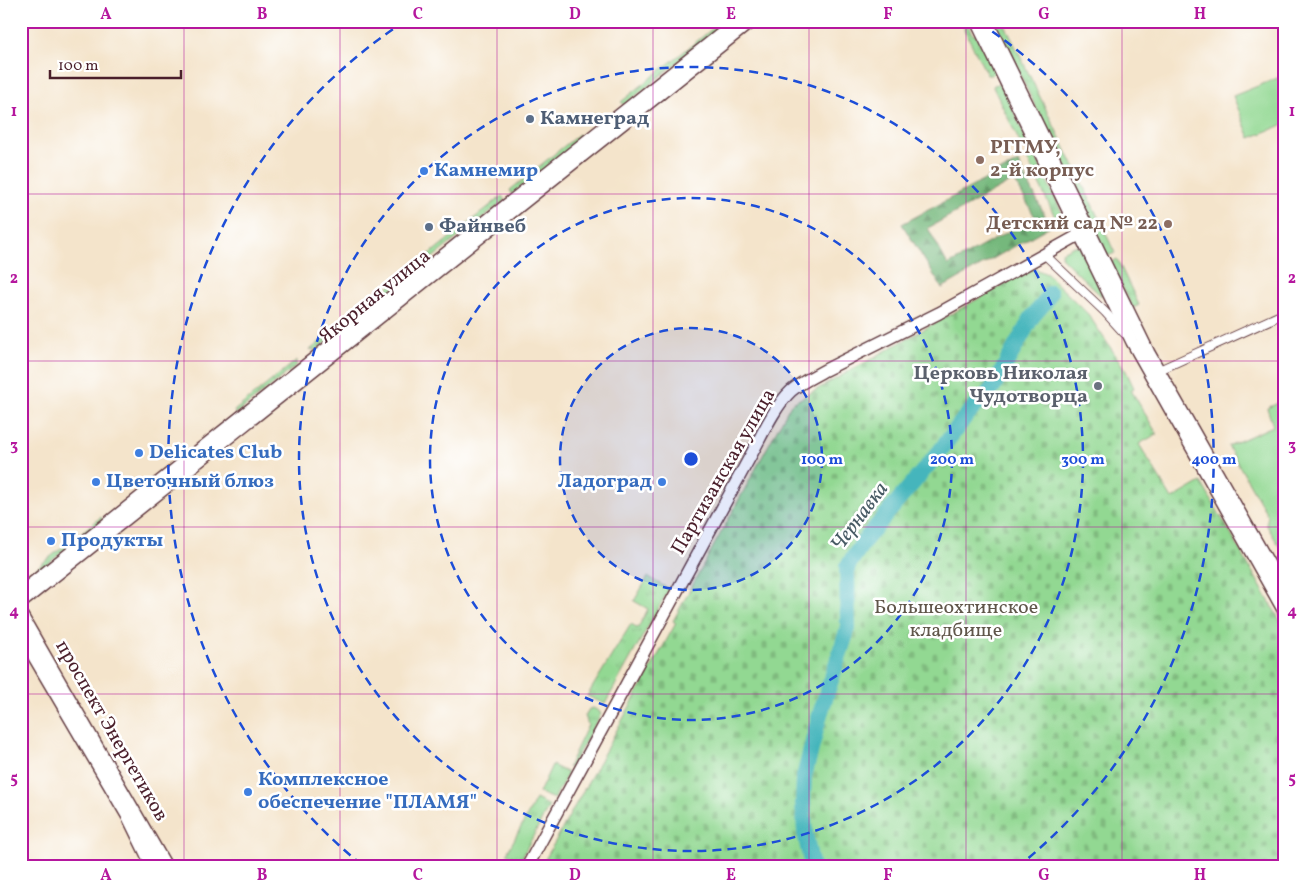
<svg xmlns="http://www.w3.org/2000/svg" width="1306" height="888" font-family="Vollkorn,serif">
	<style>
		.grass { fill: url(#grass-tufts); stroke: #6e7c5e }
		.forest { fill: url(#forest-firs); stroke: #606c54; fill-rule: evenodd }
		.cemetery { fill: url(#cemetery-stones); stroke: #6e7c5e }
		.pitch { fill: #92d892; stroke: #6e7c5e }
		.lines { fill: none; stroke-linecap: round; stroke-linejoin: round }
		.river { stroke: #45b5bc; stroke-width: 16 }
		.street-casing { stroke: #643d43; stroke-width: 10 }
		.secondary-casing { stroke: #643d43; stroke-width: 14 }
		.primary-casing { stroke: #643d43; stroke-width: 15 }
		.street { stroke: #fff; stroke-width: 8 }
		.secondary { stroke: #fff; stroke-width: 11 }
		.primary { stroke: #fff; stroke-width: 12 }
		.grid { fill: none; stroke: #b5179e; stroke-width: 1; stroke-opacity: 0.55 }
		.ring { fill: none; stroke: #1d4ed8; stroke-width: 2.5; stroke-dasharray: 9 6 }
		.service-dot { fill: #5c6f8a; stroke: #fff; stroke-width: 2 }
		.education-dot { fill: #8d6e63; stroke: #fff; stroke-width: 2 }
		.shop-dot { fill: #3f7fe0; stroke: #fff; stroke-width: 2 }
		.worship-dot { fill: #6b7280; stroke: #fff; stroke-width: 2 }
		.labels { text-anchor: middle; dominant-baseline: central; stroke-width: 5; stroke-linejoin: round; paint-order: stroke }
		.service-label { font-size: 20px; font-weight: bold; fill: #4e5e75; stroke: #fff; text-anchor: start }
		.education-label { font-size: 20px; font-weight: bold; fill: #785e54; stroke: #fff; text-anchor: start }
		.shop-label { font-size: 20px; font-weight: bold; fill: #366cbe; stroke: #fff; text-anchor: start }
		.street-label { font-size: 20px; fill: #4a1f2b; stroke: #fff }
		.worship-label { font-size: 20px; font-weight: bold; fill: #5b616d; stroke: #fff; text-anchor: end }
		.park-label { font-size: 20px; fill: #60564a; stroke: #fff }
		.water-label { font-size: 21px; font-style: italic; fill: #485b65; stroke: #fff }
		.centre { fill: #1d4ed8; stroke: #fff; stroke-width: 2.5 }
		.ring-label { font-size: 15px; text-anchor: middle; font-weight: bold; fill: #1d4ed8; stroke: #fff; stroke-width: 5; stroke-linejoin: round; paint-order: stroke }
		.neatline { fill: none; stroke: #b5179e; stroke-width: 2 }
		.grid-label { font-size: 16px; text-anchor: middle; font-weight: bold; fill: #b5179e }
	</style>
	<defs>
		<pattern id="grass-tufts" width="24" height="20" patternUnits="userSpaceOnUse" patternTransform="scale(1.25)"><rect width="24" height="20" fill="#92d892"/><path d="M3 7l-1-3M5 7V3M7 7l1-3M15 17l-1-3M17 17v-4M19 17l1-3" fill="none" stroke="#7fb97e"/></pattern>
		<pattern id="forest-firs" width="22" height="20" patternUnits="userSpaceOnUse" patternTransform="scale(1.25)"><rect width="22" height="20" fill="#75b87c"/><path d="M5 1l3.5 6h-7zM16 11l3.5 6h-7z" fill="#629566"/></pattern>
		<pattern id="cemetery-stones" width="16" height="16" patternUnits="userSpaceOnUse" patternTransform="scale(1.25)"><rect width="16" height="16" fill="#92d892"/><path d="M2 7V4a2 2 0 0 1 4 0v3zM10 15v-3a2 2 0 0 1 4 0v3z" fill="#7fb97e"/></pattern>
	</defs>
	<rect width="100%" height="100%" fill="#fff"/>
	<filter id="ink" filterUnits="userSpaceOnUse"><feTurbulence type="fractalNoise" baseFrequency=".02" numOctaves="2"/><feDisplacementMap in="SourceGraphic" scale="10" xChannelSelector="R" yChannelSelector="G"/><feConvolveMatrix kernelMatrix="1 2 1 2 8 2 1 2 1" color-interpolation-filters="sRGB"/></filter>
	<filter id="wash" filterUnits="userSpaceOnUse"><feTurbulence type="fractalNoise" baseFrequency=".0096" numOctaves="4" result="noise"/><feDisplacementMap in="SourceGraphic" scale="20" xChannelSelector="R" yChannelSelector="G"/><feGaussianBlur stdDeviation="1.12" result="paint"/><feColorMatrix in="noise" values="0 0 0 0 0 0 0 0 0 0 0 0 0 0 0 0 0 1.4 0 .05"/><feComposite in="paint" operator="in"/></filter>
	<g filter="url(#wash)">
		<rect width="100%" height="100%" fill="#f4e4cb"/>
		<g class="grass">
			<polygon points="722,21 729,21 624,105 621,102"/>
			<polygon points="994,21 1003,21 1078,175 1070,178"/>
			<polygon points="967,24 973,35 976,35 995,72 992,75 987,75 964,29 965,25"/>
			<polygon points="1000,83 1030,146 1023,149 993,87 994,85"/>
			<polygon points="579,134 582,138 512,194 510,190"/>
			<polygon points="1035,155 1065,219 1065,222 1061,225 1058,223 1027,159 1030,156"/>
			<polygon points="1081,181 1115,253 1107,256 1073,185"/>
			<polygon points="502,196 505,200 317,350 310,350"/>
			<polygon points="1074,246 1079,246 1080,248 1103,293 1101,296 1062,258 1061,255 1062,252"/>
			<polygon points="1117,259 1139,305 1133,308 1110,263"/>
			<polygon points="297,360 296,366 236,414 234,411"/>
			<polygon points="101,517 103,520 27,580 25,577"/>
			<polygon points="648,577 669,589 605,704 587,696 631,624 638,628 648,609 634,601"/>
			<polygon points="593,708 599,711 601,714 570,768 568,767 588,725 585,716 589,709"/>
			<polygon points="552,765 568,773 554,799 539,793"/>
			<polygon points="536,799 549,806 520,861 507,853"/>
		</g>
		<path class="forest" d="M1018,162l32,64 -108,62 -40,-64zM1014,180l21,37 -87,48 -20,-37z"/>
		<polygon class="cemetery" points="1033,268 1047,274 1088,314 1126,371 1134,388 1131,390 1157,434 1139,444 1172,499 1201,482 1285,629 1285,867 541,867 676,623 673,621 791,404"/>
		<g class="pitch">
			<polygon points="1285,75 1285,124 1250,138 1233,96"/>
			<polygon points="1285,400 1285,556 1266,524 1268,516 1228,446 1273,426 1267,408"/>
		</g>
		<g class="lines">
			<polyline class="river" points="812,867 805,833 803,803 804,777 820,714 848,628 847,567 864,541 940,451 965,417 992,389 1032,317 1045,302 1050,293"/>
		</g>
	</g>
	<g filter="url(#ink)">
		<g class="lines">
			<defs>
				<g id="street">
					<polyline points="1044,254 1105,312 1124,333"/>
					<polyline points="1155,372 1285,313"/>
				</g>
				<g id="secondary">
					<polyline points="976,21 1132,342 1285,613"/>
					<polyline points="987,21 1149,353 1285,592"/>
					<polyline points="21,592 737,21"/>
					<polyline points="21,603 752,21"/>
					<path d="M527,867l224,-412c11,-20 24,-49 40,-64 10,-9 22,-14 34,-21l114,-57 149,-83"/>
				</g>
				<g id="primary">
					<polyline points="21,615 166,867"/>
					<polyline points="21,634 129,818 153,867"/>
				</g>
			</defs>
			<use href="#street" class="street-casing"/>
			<use href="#secondary" class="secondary-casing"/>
			<use href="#primary" class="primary-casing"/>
			<use href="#street" class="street"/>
			<use href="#secondary" class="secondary"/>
			<use href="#primary" class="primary"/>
		</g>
	</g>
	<path class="grid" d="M184,21v846M340,21v846M497,21v846M653,21v846M809,21v846M966,21v846M1122,21v846M21,194h1264M21,361h1264M21,527h1264M21,694h1264"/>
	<circle cx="691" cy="459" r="131" fill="#1d4ed8" fill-opacity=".12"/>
	<g class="ring">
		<circle cx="691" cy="459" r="131"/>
		<circle cx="691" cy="459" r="261"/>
		<circle cx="691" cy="459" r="392"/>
		<path d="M362 865A523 523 0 0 1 402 23M980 23A523 523 0 0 1 1020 865"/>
	</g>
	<g class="service-dot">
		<circle cx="530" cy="119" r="5"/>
		<circle cx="429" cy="227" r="5"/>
	</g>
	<g class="education-dot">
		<circle cx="980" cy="160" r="5"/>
		<circle cx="1168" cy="224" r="5"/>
	</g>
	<g class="shop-dot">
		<circle cx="424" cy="171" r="5"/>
		<circle cx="139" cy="453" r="5"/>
		<circle cx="96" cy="482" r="5"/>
		<circle cx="662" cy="482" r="5"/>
		<circle cx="51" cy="541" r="5"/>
		<circle cx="248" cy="792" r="5"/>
	</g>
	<circle class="worship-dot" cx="1098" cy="386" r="5"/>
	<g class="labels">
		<g class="service-label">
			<text x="540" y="119">Камнеград</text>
			<text x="439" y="227">Файнвеб</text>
		</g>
		<g class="education-label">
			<text x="990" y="148">РГГМУ,<tspan x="990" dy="23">2-й корпус</tspan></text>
			<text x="1158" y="224" text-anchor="end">Детский сад № 22</text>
		</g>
		<g class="shop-label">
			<text x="434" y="171">Камнемир</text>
			<text x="149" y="453">Delicates Club</text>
			<text x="106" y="482">Цветочный блюз</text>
			<text x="652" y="482" text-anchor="end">Ладоград</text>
			<text x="61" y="541">Продукты</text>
			<text x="258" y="780">Комплексное<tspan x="258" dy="23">обеспечение "ПЛАМЯ"</tspan></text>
		</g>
		<g class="street-label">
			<text transform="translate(375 297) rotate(-39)">Якорная улица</text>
			<text transform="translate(724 472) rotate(-60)">Партизанская улица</text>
			<text transform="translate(111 731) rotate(60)">проспект Энергетиков</text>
		</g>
		<g class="worship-label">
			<text x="1088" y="374">Церковь Николая<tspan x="1088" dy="23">Чудотворца</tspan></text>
		</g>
		<g class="park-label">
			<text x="956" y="608">Большеохтинское<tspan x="956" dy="23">кладбище</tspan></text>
		</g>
		<g class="water-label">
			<text transform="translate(860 517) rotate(-53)">Чернавка</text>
		</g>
	</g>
	<circle cx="691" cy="459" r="8" class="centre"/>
	<g class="ring-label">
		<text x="822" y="464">100 m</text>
		<text x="952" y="464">200 m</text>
		<text x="1083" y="464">300 m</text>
		<text x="1214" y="464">400 m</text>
	</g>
	<rect width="1306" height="888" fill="none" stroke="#fff" stroke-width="55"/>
	<path d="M50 70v8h131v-8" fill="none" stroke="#4a1f2b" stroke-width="2.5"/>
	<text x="58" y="70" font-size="15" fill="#4a1f2b" stroke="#ffffff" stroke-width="4" paint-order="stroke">100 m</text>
	<rect x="28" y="28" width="1250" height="832" class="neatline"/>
	<g class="grid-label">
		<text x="106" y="19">A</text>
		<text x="262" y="19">B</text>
		<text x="418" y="19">C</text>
		<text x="575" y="19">D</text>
		<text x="731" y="19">E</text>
		<text x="888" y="19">F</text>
		<text x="1044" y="19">G</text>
		<text x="1200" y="19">H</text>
		<text x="14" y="116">1</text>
		<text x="1292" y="116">1</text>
		<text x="14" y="283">2</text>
		<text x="1292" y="283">2</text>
		<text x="14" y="450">3</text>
		<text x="1292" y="450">3</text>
		<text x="14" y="616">4</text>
		<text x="1292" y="616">4</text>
		<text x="14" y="783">5</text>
		<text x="1292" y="783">5</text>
		<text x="106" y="880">A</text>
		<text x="262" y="880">B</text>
		<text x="418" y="880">C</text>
		<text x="575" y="880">D</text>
		<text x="731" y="880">E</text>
		<text x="888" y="880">F</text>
		<text x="1044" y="880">G</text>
		<text x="1200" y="880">H</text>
	</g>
</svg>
